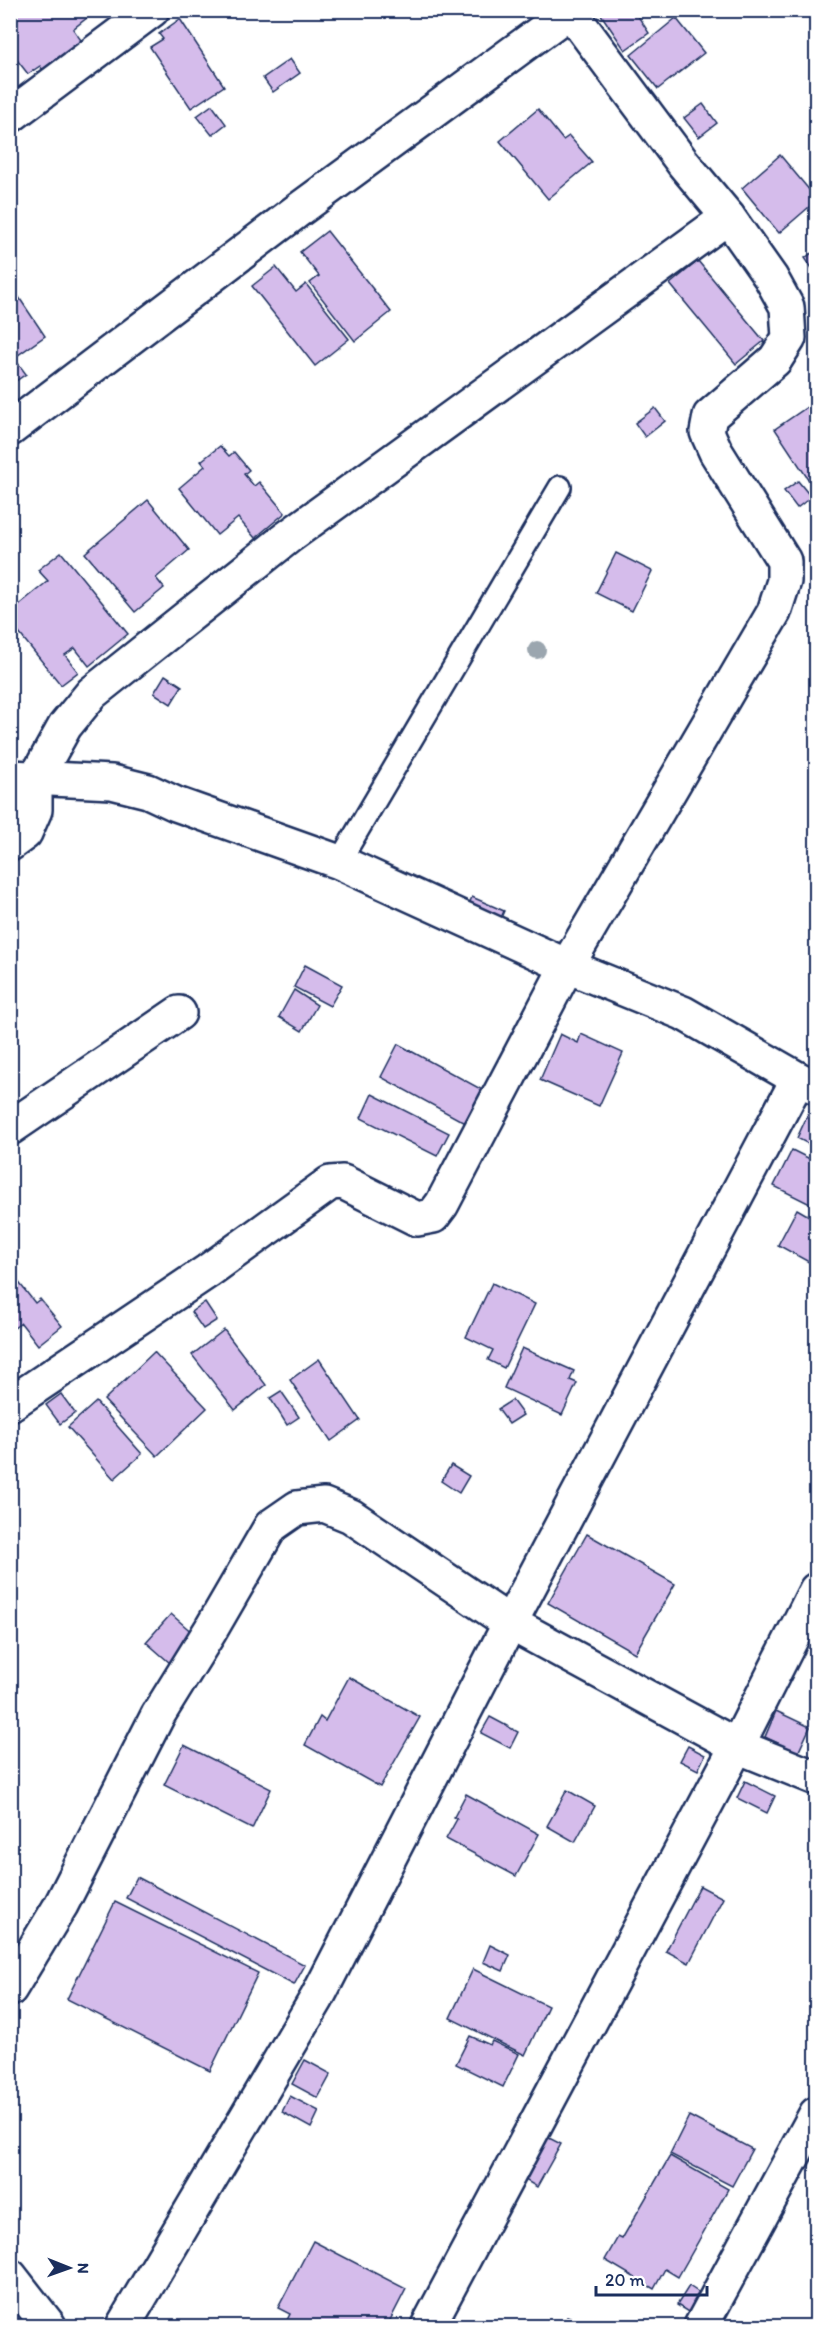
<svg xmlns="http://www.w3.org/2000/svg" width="827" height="2337" font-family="Itim,sans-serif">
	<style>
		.building { fill: #d5bceb; stroke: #1b2f5e; stroke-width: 1.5 }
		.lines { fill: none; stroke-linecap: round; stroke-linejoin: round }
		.service-casing { stroke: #1b2f5e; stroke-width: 26 }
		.minor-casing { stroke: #1b2f5e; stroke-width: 38 }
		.secondary-casing { stroke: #1b2f5e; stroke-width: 38 }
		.service { stroke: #fff; stroke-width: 21 }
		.minor { stroke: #fff; stroke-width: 33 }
		.secondary { stroke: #fff; stroke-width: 33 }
		.tree { fill: #9ba6af }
	</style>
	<rect width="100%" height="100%" fill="#fff"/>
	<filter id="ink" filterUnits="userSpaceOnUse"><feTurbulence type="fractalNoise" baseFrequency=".0167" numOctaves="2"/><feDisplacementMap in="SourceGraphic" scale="12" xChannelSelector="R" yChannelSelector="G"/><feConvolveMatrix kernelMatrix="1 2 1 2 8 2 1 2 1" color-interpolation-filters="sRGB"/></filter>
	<g filter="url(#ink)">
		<g class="building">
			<polygon points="10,10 97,10 73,29 88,50 49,79 40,66 28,74 10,51"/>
			<polygon points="603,10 634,10 649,33 625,50 600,13"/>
			<polygon points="676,18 704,53 658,89 631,55"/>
			<polygon points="180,19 224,86 191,108 150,47 163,39 159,34"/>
			<polygon points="290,59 300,73 273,92 263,78"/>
			<polygon points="703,104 717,123 699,137 684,118"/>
			<polygon points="212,105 226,124 212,135 197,116"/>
			<polygon points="538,109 563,140 569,136 592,162 548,199 500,141"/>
			<polygon points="780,155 816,198 816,201 779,233 742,188"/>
			<polygon points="327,231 391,312 355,341 310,283 319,276 300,252"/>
			<polygon points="816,250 816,274 805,258"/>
			<polygon points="698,261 764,341 736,364 670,284"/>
			<polygon points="276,267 296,292 306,284 349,339 315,366 252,286"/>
			<polygon points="14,290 45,336 14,358 26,374 13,383 10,380 10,293"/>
			<polygon points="816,401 816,491 775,429"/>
			<polygon points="655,408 665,421 645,437 635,423"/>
			<polygon points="220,446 229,456 234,452 249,470 244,474 254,486 259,482 285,513 255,538 238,518 217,535 179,488 205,466 201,461"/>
			<polygon points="798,481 811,497 797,508 784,491"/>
			<polygon points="148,500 189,550 156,578 164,588 135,612 85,553"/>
			<polygon points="61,552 128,634 89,666 75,648 65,655 78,672 61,685 10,622 10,612 48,581 38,570"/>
			<polygon points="616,553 652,571 632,611 596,593"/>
			<polygon points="165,675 182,686 171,704 154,693"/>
			<polygon points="472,897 504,911 495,931 463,918"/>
			<polygon points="305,965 342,985 330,1006 294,987"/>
			<polygon points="294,990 317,1005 302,1031 279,1017"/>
			<polygon points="560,1034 578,1043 581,1034 623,1053 599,1106 540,1080"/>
			<polygon points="398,1044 488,1093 471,1126 381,1077"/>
			<polygon points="372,1094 449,1133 437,1156 361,1118"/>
			<polygon points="809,1112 816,1116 816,1148 797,1138"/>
			<polygon points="792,1150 816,1162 816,1207 774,1186"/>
			<polygon points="797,1209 816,1220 816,1266 778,1245"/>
			<polygon points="13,1275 35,1303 40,1299 62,1326 38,1345 21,1323 10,1331 10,1278"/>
			<polygon points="492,1283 535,1304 504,1368 488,1360 493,1350 466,1337"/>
			<polygon points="205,1302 217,1320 203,1329 191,1312"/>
			<polygon points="224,1330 266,1385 235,1410 192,1355"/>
			<polygon points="522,1348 574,1371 570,1380 577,1383 562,1415 504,1388"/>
			<polygon points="154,1352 207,1408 157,1456 104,1400"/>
			<polygon points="319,1359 360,1420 331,1441 290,1380"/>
			<polygon points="281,1391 299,1417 287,1425 270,1398"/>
			<polygon points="61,1394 75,1413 60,1424 46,1405"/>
			<polygon points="512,1400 523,1415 509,1424 498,1409"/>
			<polygon points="96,1402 142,1454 114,1479 68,1427"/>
			<polygon points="451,1465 469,1476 459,1493 441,1481"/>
			<polygon points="587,1534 675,1584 635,1653 548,1603"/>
			<polygon points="171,1614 202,1641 178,1670 146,1642"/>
			<polygon points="349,1677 420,1717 380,1787 305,1745 320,1717 325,1721"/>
			<polygon points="776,1711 810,1727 798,1753 765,1737"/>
			<polygon points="490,1717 518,1732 510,1748 481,1733"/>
			<polygon points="184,1745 271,1789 252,1829 164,1785"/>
			<polygon points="688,1746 705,1755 698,1770 680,1761"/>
			<polygon points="745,1781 775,1796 767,1813 737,1798"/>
			<polygon points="567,1790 595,1806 575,1842 547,1826"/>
			<polygon points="466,1794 539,1834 516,1876 446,1839 457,1819 454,1817"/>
			<polygon points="137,1877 305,1965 294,1985 126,1898"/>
			<polygon points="700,1886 723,1898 689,1963 666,1951"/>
			<polygon points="115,1902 258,1973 210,2071 67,1999"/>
			<polygon points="490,1945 510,1955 503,1971 483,1962"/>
			<polygon points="473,1969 548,2006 525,2055 450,2018"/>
			<polygon points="470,2036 490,2045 492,2041 519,2054 503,2087 456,2064"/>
			<polygon points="305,2060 331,2074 318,2098 292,2084"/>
			<polygon points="290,2096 319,2111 311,2128 282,2112"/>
			<polygon points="689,2116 752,2149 732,2186 670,2154"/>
			<polygon points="543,2135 561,2144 537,2187 520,2177"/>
			<polygon points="670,2156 728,2189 678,2277 665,2269 654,2289 605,2260 618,2237 622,2239"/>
			<polygon points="313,2241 406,2289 387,2326 284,2326 290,2314 278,2308"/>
			<polygon points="689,2286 704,2296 693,2315 677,2305"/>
			<polygon points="567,2317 590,2326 563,2326"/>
		</g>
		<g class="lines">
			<defs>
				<polyline id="service" points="339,862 560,487"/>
				<g id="minor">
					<polyline points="10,116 152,10"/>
					<polyline points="10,429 297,211 570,11"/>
					<polyline points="10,777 112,782 148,791 176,804 339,862 567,966 683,1013 798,1079 816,1087"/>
					<polyline points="10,844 25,833 35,810 35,780 65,726 92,693 288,537 728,217"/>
					<polyline points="10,1128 179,1013"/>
					<polyline points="10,1404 208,1271 330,1183 343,1182 417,1219 433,1216 442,1204 567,966 774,612 784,581 784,561 716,452 707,432 710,416 775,360 789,338 787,307 771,278 728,217 683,163 569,10"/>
					<polyline points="10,1989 61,1905 158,1715 210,1631 271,1526 297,1508 324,1505 351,1516 510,1623 737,1746 816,1778"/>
					<polyline points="123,2326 317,1998 510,1623 798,1079"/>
					<polyline points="428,2326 737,1746 816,1590"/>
					<polyline points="701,2326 816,2114"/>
				</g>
				<polyline id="secondary" points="10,2276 49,2326"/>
			</defs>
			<use href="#service" class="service-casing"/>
			<use href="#minor" class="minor-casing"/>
			<use href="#secondary" class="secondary-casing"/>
			<use href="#service" class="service"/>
			<use href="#minor" class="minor"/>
			<use href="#secondary" class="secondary"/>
		</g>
		<circle class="tree" cx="537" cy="650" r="9"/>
	</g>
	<rect width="827" height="2337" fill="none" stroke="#fff" stroke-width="36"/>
	<rect x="18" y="18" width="791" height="2301" fill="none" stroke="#1b2f5e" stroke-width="2" filter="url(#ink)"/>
	<g transform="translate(69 2268) rotate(91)" stroke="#ffffff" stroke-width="4.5" paint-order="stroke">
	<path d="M0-4.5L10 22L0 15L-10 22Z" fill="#1b2f5e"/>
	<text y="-9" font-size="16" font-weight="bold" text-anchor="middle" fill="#1b2f5e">N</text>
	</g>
	<path d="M596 2286v9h111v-9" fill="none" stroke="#1b2f5e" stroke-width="3"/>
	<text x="605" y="2286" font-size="18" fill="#1b2f5e" stroke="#ffffff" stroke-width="4.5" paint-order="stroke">20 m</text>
</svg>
